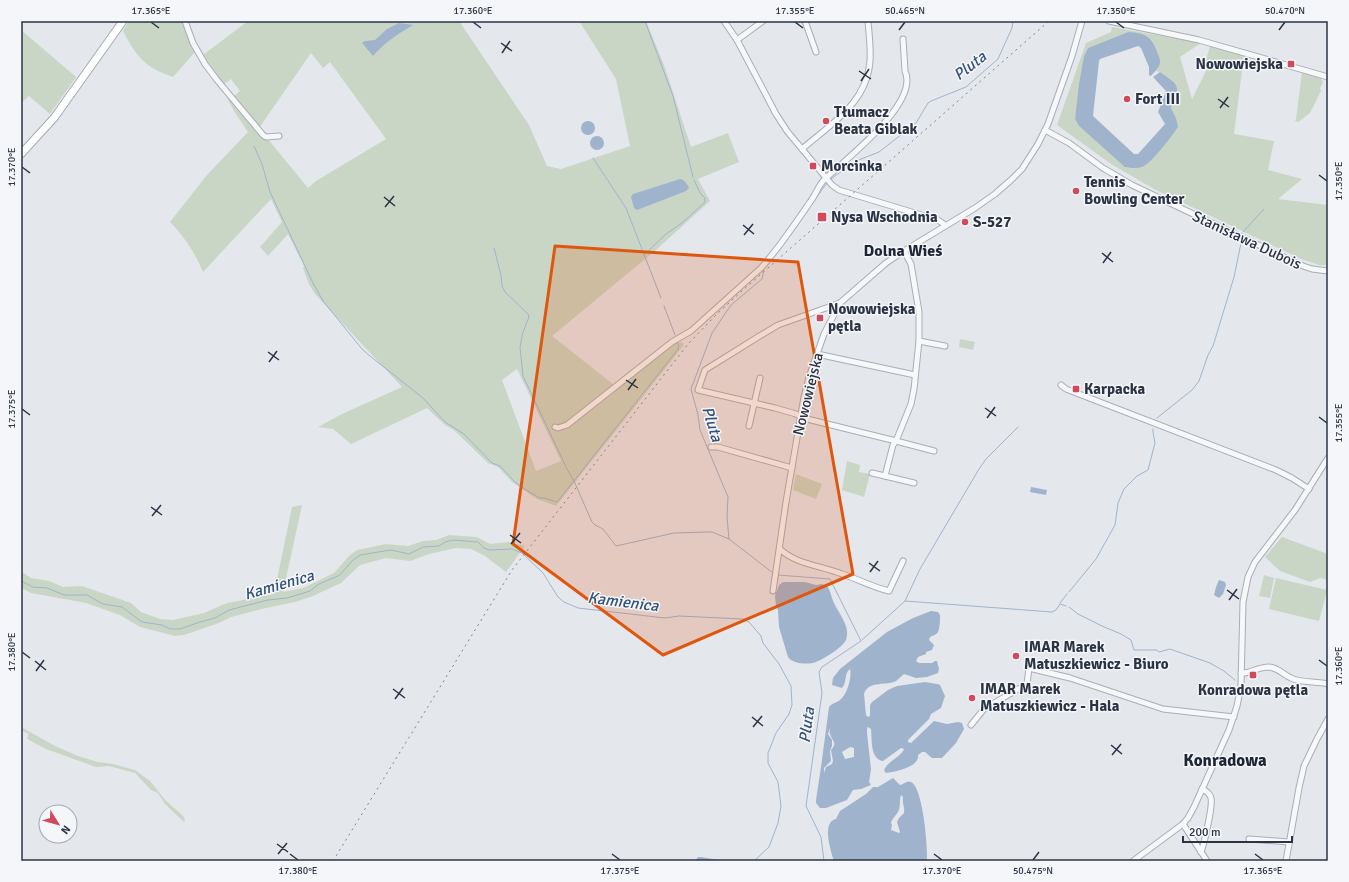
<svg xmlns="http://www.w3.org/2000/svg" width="1349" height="882" font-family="Signika,sans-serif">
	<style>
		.green { fill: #c9d6c5; fill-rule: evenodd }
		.water { fill: #9fb4cc; fill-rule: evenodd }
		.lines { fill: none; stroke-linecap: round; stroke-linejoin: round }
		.stream { stroke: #9fb4cc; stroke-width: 1 }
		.minor-casing { stroke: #a9aeb7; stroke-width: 7 }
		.major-casing { stroke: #a3abb8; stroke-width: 9 }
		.minor { stroke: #f7f8fa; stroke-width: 5 }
		.major { stroke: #fff; stroke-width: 7 }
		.rail { stroke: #7d8696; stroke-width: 1; stroke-dasharray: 2 4; stroke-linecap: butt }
		.marked { fill: #df570f; fill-opacity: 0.2; stroke: #df570f; stroke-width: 3; stroke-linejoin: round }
		.ticks { fill: none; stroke: #2b3445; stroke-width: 1.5 }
		.poi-dot { fill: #d1495b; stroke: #f4f6f9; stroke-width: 1.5 }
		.labels { text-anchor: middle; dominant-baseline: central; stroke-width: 3; stroke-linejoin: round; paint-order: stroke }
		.poi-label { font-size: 15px; font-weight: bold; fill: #2b3445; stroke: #f4f6f9; text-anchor: start }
		.street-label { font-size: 15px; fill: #2b3445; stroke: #f4f6f9 }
		.water-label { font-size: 16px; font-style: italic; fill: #34527a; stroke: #f4f6f9 }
		.neighbourhood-label { font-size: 16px; font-weight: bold; fill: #1d2536; stroke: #f4f6f9 }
		.quarter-label { font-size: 17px; font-weight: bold; fill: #1d2536; stroke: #f4f6f9 }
		.neatline { fill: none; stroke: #2b3445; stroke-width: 1.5 }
		.ticks-label { font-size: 10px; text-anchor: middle; fill: #2b3445 }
	</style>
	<rect width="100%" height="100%" fill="#e4e7ec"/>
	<g class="green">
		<path d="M129,21h53l6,16 7,15 -22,25c-29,-10 -36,-20 -50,-46z"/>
		<path d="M248,21h211l70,104 18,41 14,3 69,-23 -14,-67 -37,-58h67l18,44 27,82 37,-14 11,29 -41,17 12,22 -54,49 -104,86 66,52 56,-45 8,-1 2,3 -128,161 -19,-7 -25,-17 -14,-15 -10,-4 -33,-32 -10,-6 -18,-17 -76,36 -18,-15 -15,-2 24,-13 60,-27 -87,-93 -6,-10 -6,-16 1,-2 -16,-32 -20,22 -8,-9 22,-25 -11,-23 -68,73c-7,-18 -20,-37 -33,-50l37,-47 41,-43 -14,-21 -10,-19 -1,-7 -20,-30zM311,53l12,15 7,-6 56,77 -70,42 -8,7 -49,-60zM231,79l9,12 -7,6 -10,-12zM517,369l44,92 -25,10 -34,-91z"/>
		<path d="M1112,27l89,16 -21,14 12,42 17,-34 -4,-2 5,-17 34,9 -10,79 40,7 -6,29 34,9 -24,20 50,6v60h-9l-18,-6 -147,-70 -43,-25 -54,-39 29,-82 25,-11zM1128,32l31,34 -4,5 5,1 17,21 -6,15 5,10 -50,49 -47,-41 -4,-7 9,-63 4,-8z"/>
		<polygon points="21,30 76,77 50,114 29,96 21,103"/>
		<polygon points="1302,72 1320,77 1323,82 1320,88 1321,91 1310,113 1298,122 1295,121 1296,119"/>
		<polygon points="960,339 975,342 973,350 959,347"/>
		<polygon points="847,461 860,465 859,472 870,474 864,497 842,490"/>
		<polygon points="796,474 822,484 816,499 793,490"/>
		<polygon points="302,505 283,592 303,588 334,573 349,556 357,550 386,544 408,546 423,541 436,540 449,535 477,537 490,544 509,542 525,546 506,572 485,556 471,549 456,548 429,554 410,561 386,558 360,565 341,583 313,596 295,602 266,608 231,617 219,623 184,635 175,636 140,627 120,615 86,603 31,593 21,588 21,569 22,572 31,578 49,581 63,587 82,586 131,603 141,612 160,619 173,620 204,613 227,603 274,594 292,507"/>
		<polygon points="1282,537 1328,554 1328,580 1320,578 1310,582 1280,571 1265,557"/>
		<polygon points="1264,575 1274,578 1270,598 1259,596"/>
		<polygon points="1276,578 1327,590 1319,621 1269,609"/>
		<polygon points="21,727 55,746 78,756 98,762 113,764 135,770 150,781 165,800 183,816 185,819 184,822 165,804 158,793 151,790 135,773 109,766 96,767 46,749 29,740 27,738 29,734 21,730"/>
	</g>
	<g class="water">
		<path d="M399,23l14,2c-15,9 -29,18 -40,31l-11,-13 3,-2 10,-1 12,-11z"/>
		<path d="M1128,32c18,1 24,5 30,22 2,5 3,8 1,12 -2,4 -6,7 -8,10l-2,-1v-8l-8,-19 -3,-2 -38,13 -1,2 -6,55 41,38h4l27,-30 -7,-12 8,-21 -13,-14 7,-5c20,14 21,14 11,36l5,10 2,9c-6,9 -25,34 -34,39 -6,3 -12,2 -19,1l-46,-41 -4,-7 4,-35 5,-28 4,-8z"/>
		<circle cx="588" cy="128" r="7"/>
		<circle cx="597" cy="143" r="7"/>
		<path d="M680,179c5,1 7,5 9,9l-3,3 -49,19 -3,-2 -3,-11 2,-3z"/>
		<polygon points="1031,487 1047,490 1046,495 1030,492"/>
		<polygon points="1219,580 1225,582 1226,585 1223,594 1219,598 1214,595 1216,587"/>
		<path d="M783,582h22l11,3 6,-1 5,2c4,5 4,11 7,17 5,11 17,24 12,37 -3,7 -22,19 -30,22 -7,3 -24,2 -28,-5l-9,-30 -1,-17 -2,-4 -1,-10 4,-11z"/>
		<path d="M931,611l7,1 2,3c0,5 0,13 -2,17 -3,5 -8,2 -9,8l5,5 -2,5 -6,2v2l-8,3 -2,4 3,2h13l3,-2h2l2,8 -1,4 -11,4 -11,1 -12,-4c-3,2 -5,5 -8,7 -8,5 -28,-1 -32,13l2,21 2,2 2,-1v-11l2,-3 16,-12 9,-4 28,-4 12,2 3,1 5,11 -4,12 -10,6 -2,5 -21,21v2l3,1 23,-22 13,3 11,-2 4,1 2,6 -8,14 -14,15h-10l-7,-6h-3l-4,3c2,12 -23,17 -32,18l-2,-3c4,-9 18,-14 20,-21l-3,-1 -18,13c-13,-2 -11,-22 -12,-32l-3,-2 -1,2v4l4,36 -2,13 2,3 -10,4 -8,1 -6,10 -21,8h-6l-4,-5v-3l5,-33 8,-60c3,-4 7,-4 11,-7 7,-5 12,-22 10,-31 -6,4 -3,14 -8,19l-10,-3 1,-7 7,-9 47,-37 26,-14zM830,728c0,2 -1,4 0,6 2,7 8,8 1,16l2,11 -1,3 -6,3 -2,6v-5l7,-7 -1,-10 2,-5v-6l-4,-6zM850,747l4,1v9l-9,2 -3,-7z"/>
		<path d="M893,778l7,7c4,-1 7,-5 11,-3 12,5 17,66 16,79h-93c-3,-10 -13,-39 2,-42l4,-8 26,-17 7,-7h5zM901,795l2,2c-1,6 2,11 1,16l-5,5 -2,4 3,10 -1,1 -8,-3 1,-5 -1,-2c1,-4 5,-8 7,-11 3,-5 1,-12 3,-17z"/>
		<polygon points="698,857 701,857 724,861 695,861"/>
	</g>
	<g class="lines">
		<g class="stream">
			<polyline points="645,21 673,96 693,177"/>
			<polyline points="254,146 262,164 270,192 313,283 323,301 362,349 370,356 423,398 445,422 464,434 492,463 500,466 515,482 529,492 540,498 544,498 557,502 558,501 678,349 679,346 677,342"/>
			<polyline points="593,158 626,208 661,298"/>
			<polyline points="831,179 856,161 879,152 916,123 928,103 931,101 966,87 998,59 1012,28 1013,21"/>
			<polyline points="816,198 827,183"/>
			<polyline points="1243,232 1264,209"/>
			<polyline points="494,248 501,275 502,286 505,292 528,314 529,317 523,332 520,347 523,376 567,469 574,481 592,522 595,525 603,529 616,546 674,533 705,532 712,532 729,539"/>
			<polyline points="645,254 666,234 682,223 705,202 705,198 700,193 694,180"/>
			<path d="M764,268c-2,4 0,7 -2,11l-31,26 -19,28 -21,56 7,26 2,15 28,67 -1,20 2,22 44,34"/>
			<polyline points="664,306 675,335"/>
			<polyline points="1157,418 1192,390 1199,381 1208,355 1213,346 1234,277 1241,243"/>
			<polyline points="778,575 830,579 861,641 822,667 819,672 822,693 806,806 821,837 824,861"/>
			<polyline points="21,581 33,587 47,588 64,595 87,595 103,604 122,607 142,622 162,625 170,629 180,629 200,622 215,618 229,610 268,600 287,598 310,591 319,584 340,575 352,561 360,555 391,550 409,554 423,547 439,546 445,542 453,540 478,542 484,548 489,550 512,549 522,553 543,573 558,597 564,602 578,608 665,618 679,616 743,619 749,622 761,636 763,643 779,664 791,686 792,705 789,714 776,733 768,753 768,763 778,782 781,806 778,823 769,847 754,861"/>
			<polyline points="1069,592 1096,559 1115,525 1118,503 1124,489 1137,476 1148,470 1155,443 1153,432 1153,429"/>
			<polyline points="905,601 920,569 979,469 986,459 1018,427"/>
			<polyline points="1060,603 1067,594"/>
			<polyline points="1069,607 1078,614 1102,626 1121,634 1131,640 1134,650 1157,650 1159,652 1170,649 1210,663 1224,671 1235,680"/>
			<polyline points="862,640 905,601 1052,612 1056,610 1060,604 1066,606"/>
		</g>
		<defs>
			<g id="minor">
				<polyline points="185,21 193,43 205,64 217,80 263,135 266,137 279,136"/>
				<polyline points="724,21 737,40 776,114 787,131 832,185 839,190 852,194 938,220 945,225"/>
				<polyline points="805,21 816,52"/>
				<polyline points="1109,21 1199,40 1328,77"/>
				<polyline points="737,40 763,21"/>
				<polyline points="1045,130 1069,143 1103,168 1132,185 1303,266 1312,269 1328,271"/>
				<path d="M802,149c29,-25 65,-46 68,-88 1,-13 -1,-27 -2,-40"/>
				<polyline points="840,303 778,325 758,337 705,370 698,390 775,408 796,414 803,418 896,441 911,404 914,389 919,341 919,312 911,264 904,251"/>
				<polyline points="919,341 945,346"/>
				<polyline points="817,354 915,375"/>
				<polyline points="1061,385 1066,389 1276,470 1292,478 1309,489"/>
				<polyline points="749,426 760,378"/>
				<path d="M555,427l3,1 9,-3 105,-83 19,-11 70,-63c18,-20 34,-44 49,-66 5,-6 8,-15 13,-21 21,-21 97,-77 82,-110l-2,-32"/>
				<polyline points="711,447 718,447 792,468"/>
				<polyline points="872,473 885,476"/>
				<polyline points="914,483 885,476 893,445 896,441 934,451"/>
				<path d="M780,549c15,15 42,17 62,25 16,5 30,13 47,17l14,-30"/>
				<polyline points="773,591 786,502 804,397 809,377 824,334 840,303 886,263 904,251 975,208 995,194 1011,180 1022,169 1038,144 1048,124 1072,56 1082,21"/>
				<path d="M1241,673c9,1 16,-6 28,-6 10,1 13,7 22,11 9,5 26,3 37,6"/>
				<polyline points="971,725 984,709 1027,684 1029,668 1070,678 1163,709 1234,717"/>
				<polyline points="1183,824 1207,861"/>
				<polyline points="1249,839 1289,842"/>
				<path d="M1201,852c3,-8 12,-46 10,-54 -1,-5 -5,-7 -9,-9"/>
				<polyline points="1133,861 1183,824 1188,818 1194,807 1229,730 1237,706 1241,685 1243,602 1248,577 1255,562 1295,510 1328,458"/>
				<polyline points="1286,861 1299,788 1304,766 1317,739 1328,719"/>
			</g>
			<polyline id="major" points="21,154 54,118 123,21"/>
		</defs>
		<use href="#minor" class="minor-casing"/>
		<use href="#major" class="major-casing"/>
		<use href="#minor" class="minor"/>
		<use href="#major" class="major"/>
		<polyline class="rail" points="333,861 512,570 688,344 717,314 743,290 1049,21"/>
	</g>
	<path class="marked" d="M555,246l243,16 55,312 -190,81 -150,-111z"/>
	<path class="ticks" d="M151,22l8,6M473,22l8,6M795,22l8,6M1116,22l8,6M899,30l6,-8M1279,30l6,-8M501,43l11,8M502,53l8,-12M859,71l12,8M861,81l8,-12M1218,99l11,8M1220,108l8,-11M22,167l8,6M1319,175l8,6M384,197l11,9M385,207l9,-11M743,225l11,9M744,235l9,-11M1102,253l11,9M1103,263l8,-11M268,352l11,8M269,362l8,-11M626,380l12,8M628,390l8,-11M985,408l11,8M22,409l8,6M1319,417l8,6M987,418l8,-11M151,507l11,8M152,516l9,-11M510,535l11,8M511,544l9,-11M869,563l11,8M870,572l8,-11M1227,590l12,9M1229,600l8,-11M22,652l8,6M1319,660l8,6M35,661l11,9M36,671l8,-11M393,689l12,9M395,699l8,-11M752,717l11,9M753,727l9,-11M1111,745l11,9M1112,755l9,-11M277,844l11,8M278,854l9,-11M290,854l8,6M612,854l8,6M934,854l8,6M1255,854l8,6M1033,860l6,-8"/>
	<g class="poi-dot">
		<rect x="1287" y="60" width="8" height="8" rx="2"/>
		<circle cx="1127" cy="99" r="4"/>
		<circle cx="826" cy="121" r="4"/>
		<rect x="809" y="162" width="8" height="8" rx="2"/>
		<circle cx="1076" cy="191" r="4"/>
		<rect x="817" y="212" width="10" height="10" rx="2"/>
		<circle cx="965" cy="222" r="4"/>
		<rect x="816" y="314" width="8" height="8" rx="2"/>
		<rect x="1072" y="385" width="8" height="8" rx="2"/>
		<circle cx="1016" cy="656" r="4"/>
		<rect x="1249" y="671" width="8" height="8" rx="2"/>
		<circle cx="972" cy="698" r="4"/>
	</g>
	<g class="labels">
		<g class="poi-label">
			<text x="1283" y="64" text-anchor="end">Nowowiejska</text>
			<text x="1135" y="99">Fort III</text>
			<text x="834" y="112">Tłumacz<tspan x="834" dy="17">Beata Giblak</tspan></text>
			<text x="821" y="166">Morcinka</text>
			<text x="1084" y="182">Tennis<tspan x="1084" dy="17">Bowling Center</tspan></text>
			<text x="831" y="217">Nysa Wschodnia</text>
			<text x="973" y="222">S-527</text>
			<text x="828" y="309">Nowowiejska<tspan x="828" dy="17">pętla</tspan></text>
			<text x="1084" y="389">Karpacka</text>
			<text x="1024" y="647">IMAR Marek<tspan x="1024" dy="17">Matuszkiewicz - Biuro</tspan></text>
			<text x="980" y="689">IMAR Marek<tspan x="980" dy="17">Matuszkiewicz - Hala</tspan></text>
			<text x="1253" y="690" text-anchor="middle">Konradowa pętla</text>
		</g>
		<g class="street-label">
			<text transform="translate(1247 240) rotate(25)">Stanisława Dubois</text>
			<text transform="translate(808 394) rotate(-76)">Nowowiejska</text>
		</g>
		<g class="water-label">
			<text transform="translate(970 66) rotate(-38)">Pluta</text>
			<text transform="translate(712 424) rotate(73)">Pluta</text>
			<text transform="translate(279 585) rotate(-16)">Kamienica</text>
			<text transform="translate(623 602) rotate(7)">Kamienica</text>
			<text transform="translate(807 725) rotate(-82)">Pluta</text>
		</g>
		<g class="neighbourhood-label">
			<text x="903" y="251">Dolna Wieś</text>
		</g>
		<g class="quarter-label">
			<text x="1225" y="760">Konradowa</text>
		</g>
	</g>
	<rect width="1349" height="882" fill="none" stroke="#f4f6f9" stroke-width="44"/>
	<g transform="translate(58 824) rotate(127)"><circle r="19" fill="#f4f6f9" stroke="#a4a8b1"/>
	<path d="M0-3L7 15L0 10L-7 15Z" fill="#d1495b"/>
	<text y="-6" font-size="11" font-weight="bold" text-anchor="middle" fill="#2b3445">N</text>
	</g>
	<path d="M1183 836v6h109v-6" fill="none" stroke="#2b3445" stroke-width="2"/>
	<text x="1189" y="836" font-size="12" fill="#2b3445" stroke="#f4f6f9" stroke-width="3" paint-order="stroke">200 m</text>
	<rect x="22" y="22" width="1305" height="838" class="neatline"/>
	<g class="ticks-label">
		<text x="151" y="14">17.365°E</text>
		<text x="473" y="14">17.360°E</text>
		<text x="795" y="14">17.355°E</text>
		<text x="905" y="14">50.465°N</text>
		<text x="1116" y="14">17.350°E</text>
		<text x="1285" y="14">50.470°N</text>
		<text transform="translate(11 167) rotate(-90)" y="4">17.370°E</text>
		<text transform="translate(1338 181) rotate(-90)" y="4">17.350°E</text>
		<text transform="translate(11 409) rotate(-90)" y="4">17.375°E</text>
		<text transform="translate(1338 423) rotate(-90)" y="4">17.355°E</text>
		<text transform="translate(11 652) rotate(-90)" y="4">17.380°E</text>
		<text transform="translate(1338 666) rotate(-90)" y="4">17.360°E</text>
		<text x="298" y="874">17.380°E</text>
		<text x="620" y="874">17.375°E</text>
		<text x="942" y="874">17.370°E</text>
		<text x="1033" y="874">50.475°N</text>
		<text x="1263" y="874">17.365°E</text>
	</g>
</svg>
